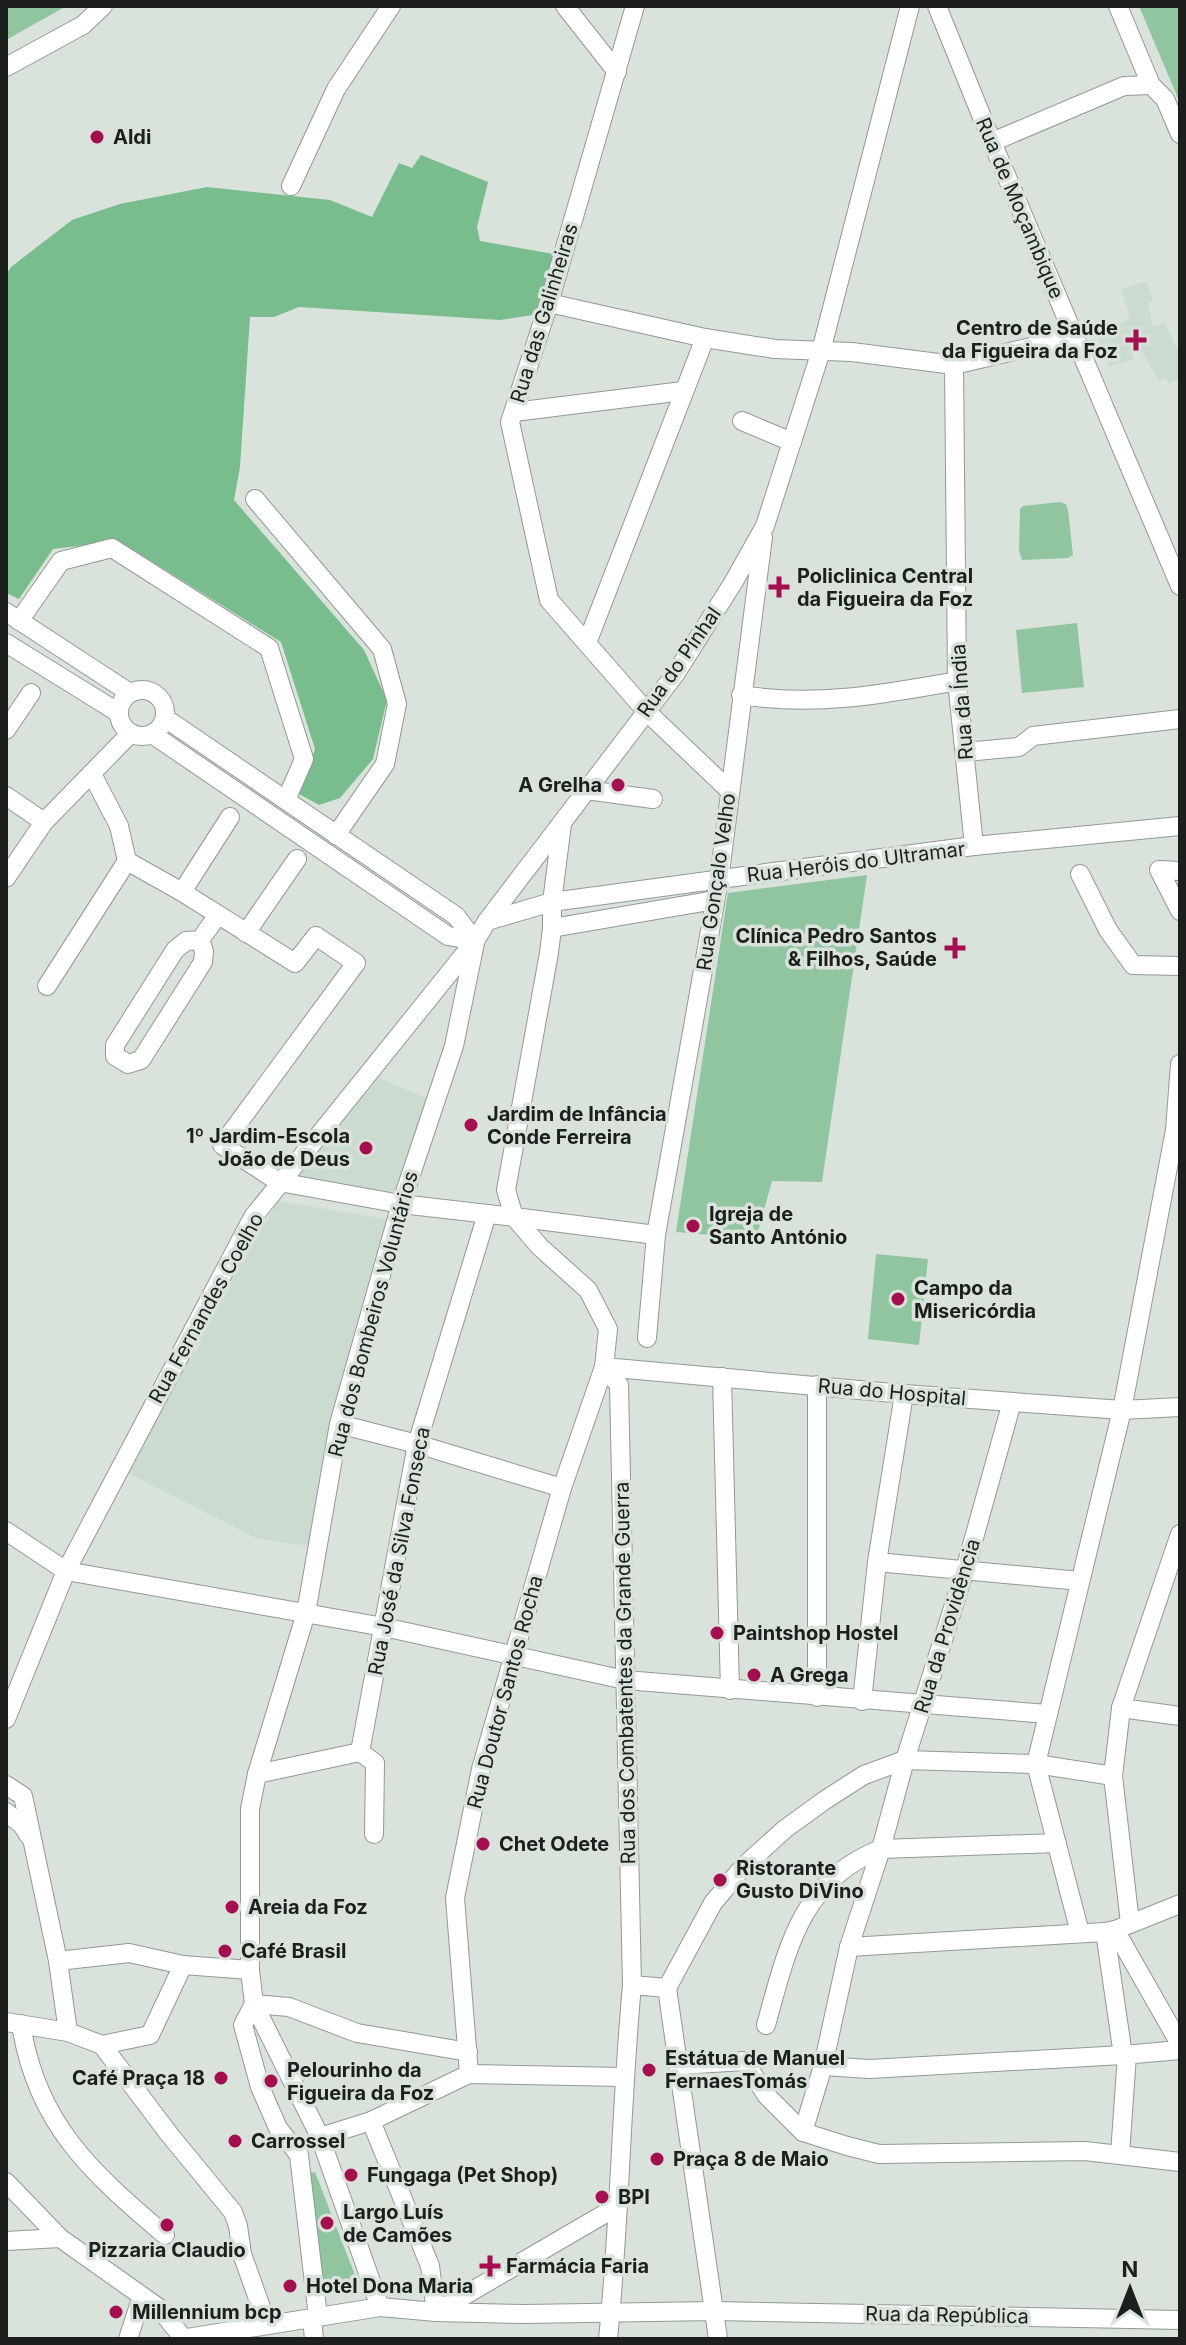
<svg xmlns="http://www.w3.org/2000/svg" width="1186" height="2345" font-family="Inter,sans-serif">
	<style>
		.built { fill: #ccdbcf }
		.green { fill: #90c5a0 }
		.forest { fill: #79bd8e }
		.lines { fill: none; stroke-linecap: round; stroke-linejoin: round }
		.minor-casing { stroke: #929994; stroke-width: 20 }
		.minor { stroke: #fff; stroke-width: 18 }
		.poi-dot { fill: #a30f4f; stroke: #dae2dc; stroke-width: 3 }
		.labels { text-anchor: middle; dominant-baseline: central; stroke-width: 7; stroke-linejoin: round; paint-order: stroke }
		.poi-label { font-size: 20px; font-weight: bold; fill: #1c1f1c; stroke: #dae2dc; text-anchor: start }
		.street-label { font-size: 20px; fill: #1c1f1c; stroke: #dae2dc }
	</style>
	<rect width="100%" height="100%" fill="#dae2dc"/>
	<g class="built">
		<polygon points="1147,281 1153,301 1148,303 1153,327 1165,324 1180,354 1180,377 1169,384 1166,378 1159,381 1139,347 1131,350 1134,359 1110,367 1095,332 1130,319 1121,289"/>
		<polygon points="377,1077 430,1100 400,1193 293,1177"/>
		<polygon points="278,1201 392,1220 333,1412 311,1546 258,1539 126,1472 189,1352 196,1352 201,1343 198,1337"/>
	</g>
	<g class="green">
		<polygon points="6,6 57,6 63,8 6,40"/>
		<polygon points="1139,6 1180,6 1180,103"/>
		<polygon points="1059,502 1066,504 1068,510 1073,555 1068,558 1022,560 1019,551 1020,509 1023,506"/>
		<polygon points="1077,623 1084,687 1022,693 1016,630"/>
		<polygon points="867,875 822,1182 772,1181 756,1239 676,1232 728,893"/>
		<polygon points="876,1254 928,1259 919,1345 868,1339"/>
		<polygon points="315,2172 360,2288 323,2295 309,2173"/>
	</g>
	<polygon class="forest" points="421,155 488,182 477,227 480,241 554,254 540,314 500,320 299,307 274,317 250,317 240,467 234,500 364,650 387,700 373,759 340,798 319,805 299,794 315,749 281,642 119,541 53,549 19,599 6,593 6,275 11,267 72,220 120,204 207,187 330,200 372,217 399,163 412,168"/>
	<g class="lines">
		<defs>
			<g id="minor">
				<polyline points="565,6 617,72"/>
				<polyline points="635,6 549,303 510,422 549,600 646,711 730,791"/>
				<polyline points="937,6 992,142 1180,586"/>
				<polyline points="1118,6 1151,85 1165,99 1180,134"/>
				<polyline points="6,67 83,25 103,6"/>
				<polyline points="992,142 1124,86 1151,85"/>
				<polyline points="291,186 336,89 391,6"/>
				<polyline points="549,303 705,338 775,349 852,352 954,365 1074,337"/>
				<polyline points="954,365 957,681 974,846"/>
				<polyline points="514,412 683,391"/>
				<polyline points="742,421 792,442"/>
				<polyline points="255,499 382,649 397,704 385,764 336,835"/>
				<polyline points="6,612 130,693"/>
				<polyline points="19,621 61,561 112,548 269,648 304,759 286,800"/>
				<polyline points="6,643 119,713"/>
				<polyline points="587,643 705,338"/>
				<circle cx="142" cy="713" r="23"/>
				<path d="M741,695c75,12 143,-1 216,-14"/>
				<polyline points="165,718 456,916 475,941"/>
				<polyline points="6,730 31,693"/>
				<polyline points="152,734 448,936 475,941"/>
				<polyline points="965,752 1019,747 1033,736 1180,719"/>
				<polyline points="92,774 119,826 127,861 182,892 295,963 316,936 356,963 222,1145 279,1182 401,1204 514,1217 540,1247 588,1290 608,1329 604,1367 562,1488 481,1769 455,1898 469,2074"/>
				<polyline points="586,790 653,799"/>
				<polyline points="6,796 44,822"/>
				<polyline points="562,824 552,902 552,928 549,953 506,1190 514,1217 656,1235 647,1338"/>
				<polyline points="1180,871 1159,870 1180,911"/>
				<polyline points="1080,874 1108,930 1133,965 1180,966"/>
				<polyline points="6,878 44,822 131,733"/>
				<polyline points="182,892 230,817"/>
				<polyline points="487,921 552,902 766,873 974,846 1180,826"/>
				<polyline points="552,928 715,900"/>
				<polyline points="246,933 297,859"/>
				<polyline points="200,940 204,951 203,962 141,1060 128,1064 115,1056 115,1045 175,950 186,941 200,940 218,915"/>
				<polyline points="47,986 127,861"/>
				<polyline points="656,1235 719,880 763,537"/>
				<path d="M604,1367l15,18 13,600c-11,118 -12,236 -24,354"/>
				<polyline points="604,1367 904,1394 1122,1410 1180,1407"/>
				<polyline points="722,1377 730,1690"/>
				<polyline points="339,1424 417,1444 562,1488"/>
				<polyline points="6,1531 66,1571 384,1627 625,1680 1048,1714"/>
				<polyline points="877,1562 1080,1581"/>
				<polyline points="817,1697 817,1385"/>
				<polyline points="862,1701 877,1562 904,1394"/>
				<polyline points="1121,1708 1180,1716"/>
				<polyline points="6,1719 66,1571 253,1217 475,941 487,921 676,673 733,583 765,526 821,351 910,6"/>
				<polyline points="360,1752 417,1444 487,1214"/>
				<polyline points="360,1752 375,1763 374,1834"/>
				<polyline points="257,1774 360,1752"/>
				<polyline points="6,1785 23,1796 58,1961 68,2032"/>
				<polyline points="6,1812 22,1825 29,1836"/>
				<polyline points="1130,1923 1113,1776 1121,1708 1180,1534"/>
				<polyline points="1115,1930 1180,2044"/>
				<polyline points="1105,1932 1123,2055"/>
				<polyline points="1080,1933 1036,1764 1122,1410 1175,1130 1180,1064"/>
				<polyline points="849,1947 1105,1932 1115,1930 1180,1904"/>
				<polyline points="58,1961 129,1953 183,1965 250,1970"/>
				<polyline points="632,1985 667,1988 718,2339"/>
				<polyline points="667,1988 713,1903 743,1867 785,1829 825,1800 864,1775 905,1760 1036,1764 1113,1776"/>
				<polyline points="254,2004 243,2025 260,2087 278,2128 299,2155 318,2317"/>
				<polyline points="254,2004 289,2007 357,2033 468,2052"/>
				<polyline points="6,2022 68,2032 102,2045 150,2035 183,1965"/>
				<path d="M21,2024c15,100 71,149 144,211"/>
				<path d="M766,2025c21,-75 34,-145 115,-176l176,-6"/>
				<polyline points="102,2045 169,2134 233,2212 238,2226 242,2254 267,2324"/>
				<polyline points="680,2065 744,2061 767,2096 803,2132 847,2146 879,2154 1085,2151 1180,2162"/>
				<polyline points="823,2066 869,2069 1123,2055 1180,2050"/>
				<polyline points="371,2121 430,2266 436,2312 618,2206"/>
				<polyline points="803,2132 823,2066 849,1947 881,1849 905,1760 965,1570 1012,1402"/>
				<polyline points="320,2137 371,2121 469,2074 623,2077"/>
				<polyline points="1120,2154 1127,2055"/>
				<polyline points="6,2182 60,2238 142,2296 128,2339"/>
				<polyline points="6,2241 60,2238"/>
				<polyline points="142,2296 159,2308 184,2339"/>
				<polyline points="380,2307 320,2137 254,2004 250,1970 250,1809 257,1774 306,1613 339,1424 401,1204 454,1046 475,943"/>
				<polyline points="312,2318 314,2339"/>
				<polyline points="181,2339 380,2307 436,2312 524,2314 715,2311 1180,2320"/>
			</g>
		</defs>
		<use href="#minor" class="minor-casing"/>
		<use href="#minor" class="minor"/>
	</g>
	<g class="poi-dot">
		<circle cx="97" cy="137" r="8"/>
		<path d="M1132 328h8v8h8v8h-8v8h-8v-8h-8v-8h8z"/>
		<path d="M775 575h8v8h8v8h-8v8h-8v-8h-8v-8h8z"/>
		<circle cx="618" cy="785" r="8"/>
		<path d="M951 936h8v8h8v8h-8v8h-8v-8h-8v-8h8z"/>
		<circle cx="471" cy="1125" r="8"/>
		<circle cx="366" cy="1148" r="8"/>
		<circle cx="693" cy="1226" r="8"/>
		<circle cx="898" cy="1299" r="8"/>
		<circle cx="717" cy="1633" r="8"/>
		<circle cx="754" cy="1675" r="8"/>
		<circle cx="483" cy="1844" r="8"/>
		<circle cx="720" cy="1880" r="8"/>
		<circle cx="232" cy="1907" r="8"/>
		<circle cx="225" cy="1951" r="8"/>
		<circle cx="649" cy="2070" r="8"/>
		<circle cx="221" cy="2078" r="8"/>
		<circle cx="271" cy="2081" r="8"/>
		<circle cx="235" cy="2141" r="8"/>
		<circle cx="657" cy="2159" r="8"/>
		<circle cx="351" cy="2175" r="8"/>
		<circle cx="602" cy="2197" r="8"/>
		<circle cx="327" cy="2223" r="8"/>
		<circle cx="167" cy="2225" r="8"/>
		<path d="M486 2254h8v8h8v8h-8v8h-8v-8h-8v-8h8z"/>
		<circle cx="290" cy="2286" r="8"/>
		<circle cx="116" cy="2312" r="8"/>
	</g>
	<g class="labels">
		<g class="poi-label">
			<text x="113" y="137">Aldi</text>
			<text x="1118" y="328" text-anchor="end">Centro de Saúde<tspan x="1118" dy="23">da Figueira da Foz</tspan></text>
			<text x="797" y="576">Policlinica Central<tspan x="797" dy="23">da Figueira da Foz</tspan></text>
			<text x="602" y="785" text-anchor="end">A Grelha</text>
			<text x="937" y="936" text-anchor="end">Clínica Pedro Santos<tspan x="937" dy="23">&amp; Filhos, Saúde</tspan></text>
			<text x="487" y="1114">Jardim de Infância<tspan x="487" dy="23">Conde Ferreira</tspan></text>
			<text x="350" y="1136" text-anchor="end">1º Jardim-Escola<tspan x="350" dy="23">João de Deus</tspan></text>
			<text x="709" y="1214">Igreja de<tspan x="709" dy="23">Santo António</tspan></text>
			<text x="914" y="1288">Campo da<tspan x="914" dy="23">Misericórdia</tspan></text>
			<text x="733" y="1633">Paintshop Hostel</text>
			<text x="770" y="1675">A Grega</text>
			<text x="499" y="1844">Chet Odete</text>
			<text x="736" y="1868">Ristorante<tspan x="736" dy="23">Gusto DiVino</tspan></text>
			<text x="248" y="1907">Areia da Foz</text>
			<text x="241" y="1951">Café Brasil</text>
			<text x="665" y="2058">Estátua de Manuel<tspan x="665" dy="23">FernaesTomás</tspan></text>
			<text x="287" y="2070">Pelourinho da<tspan x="287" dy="23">Figueira da Foz</tspan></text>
			<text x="205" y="2078" text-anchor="end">Café Praça 18</text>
			<text x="251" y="2141">Carrossel</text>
			<text x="673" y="2159">Praça 8 de Maio</text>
			<text x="367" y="2175">Fungaga (Pet Shop)</text>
			<text x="618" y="2197">BPI</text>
			<text x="343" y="2212">Largo Luís<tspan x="343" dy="23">de Camões</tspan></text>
			<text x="167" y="2250" text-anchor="middle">Pizzaria Claudio</text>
			<text x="506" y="2266">Farmácia Faria</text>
			<text x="306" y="2286">Hotel Dona Maria</text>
			<text x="132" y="2312">Millennium bcp</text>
		</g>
		<g class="street-label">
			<text transform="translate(1020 208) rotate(67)">Rua de Moçambique</text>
			<text transform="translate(544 313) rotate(-73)">Rua das Galinheiras</text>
			<text transform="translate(679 662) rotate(-55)">Rua do Pinhal</text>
			<text transform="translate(962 702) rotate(-94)">Rua da Índia</text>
			<text transform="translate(856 862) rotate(-7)">Rua Heróis do Ultramar</text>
			<text transform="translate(716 882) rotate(-82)">Rua Gonçalo Velho</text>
			<text transform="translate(206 1308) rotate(-61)">Rua Fernandes Coelho</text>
			<text transform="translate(373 1314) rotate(-75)">Rua dos Bombeiros Voluntários</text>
			<text transform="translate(892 1392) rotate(5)">Rua do Hospital</text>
			<text transform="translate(399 1551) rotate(-79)">Rua José da Silva Fonseca</text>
			<text transform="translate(947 1626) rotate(-73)">Rua da Providência</text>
			<text transform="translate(625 1673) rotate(-91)">Rua dos Combatentes da Grande Guerra</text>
			<text transform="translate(505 1692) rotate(-75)">Rua Doutor Santos Rocha</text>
			<text transform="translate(947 2315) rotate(1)">Rua da República</text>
		</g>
	</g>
	<rect width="1186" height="2345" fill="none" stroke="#1c1f1c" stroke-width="16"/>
	<g transform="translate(1130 2289)" stroke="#dae2dc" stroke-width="6" paint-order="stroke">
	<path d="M0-6L14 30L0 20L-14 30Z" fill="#1c1f1c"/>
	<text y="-12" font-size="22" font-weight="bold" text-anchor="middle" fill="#1c1f1c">N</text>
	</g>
</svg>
